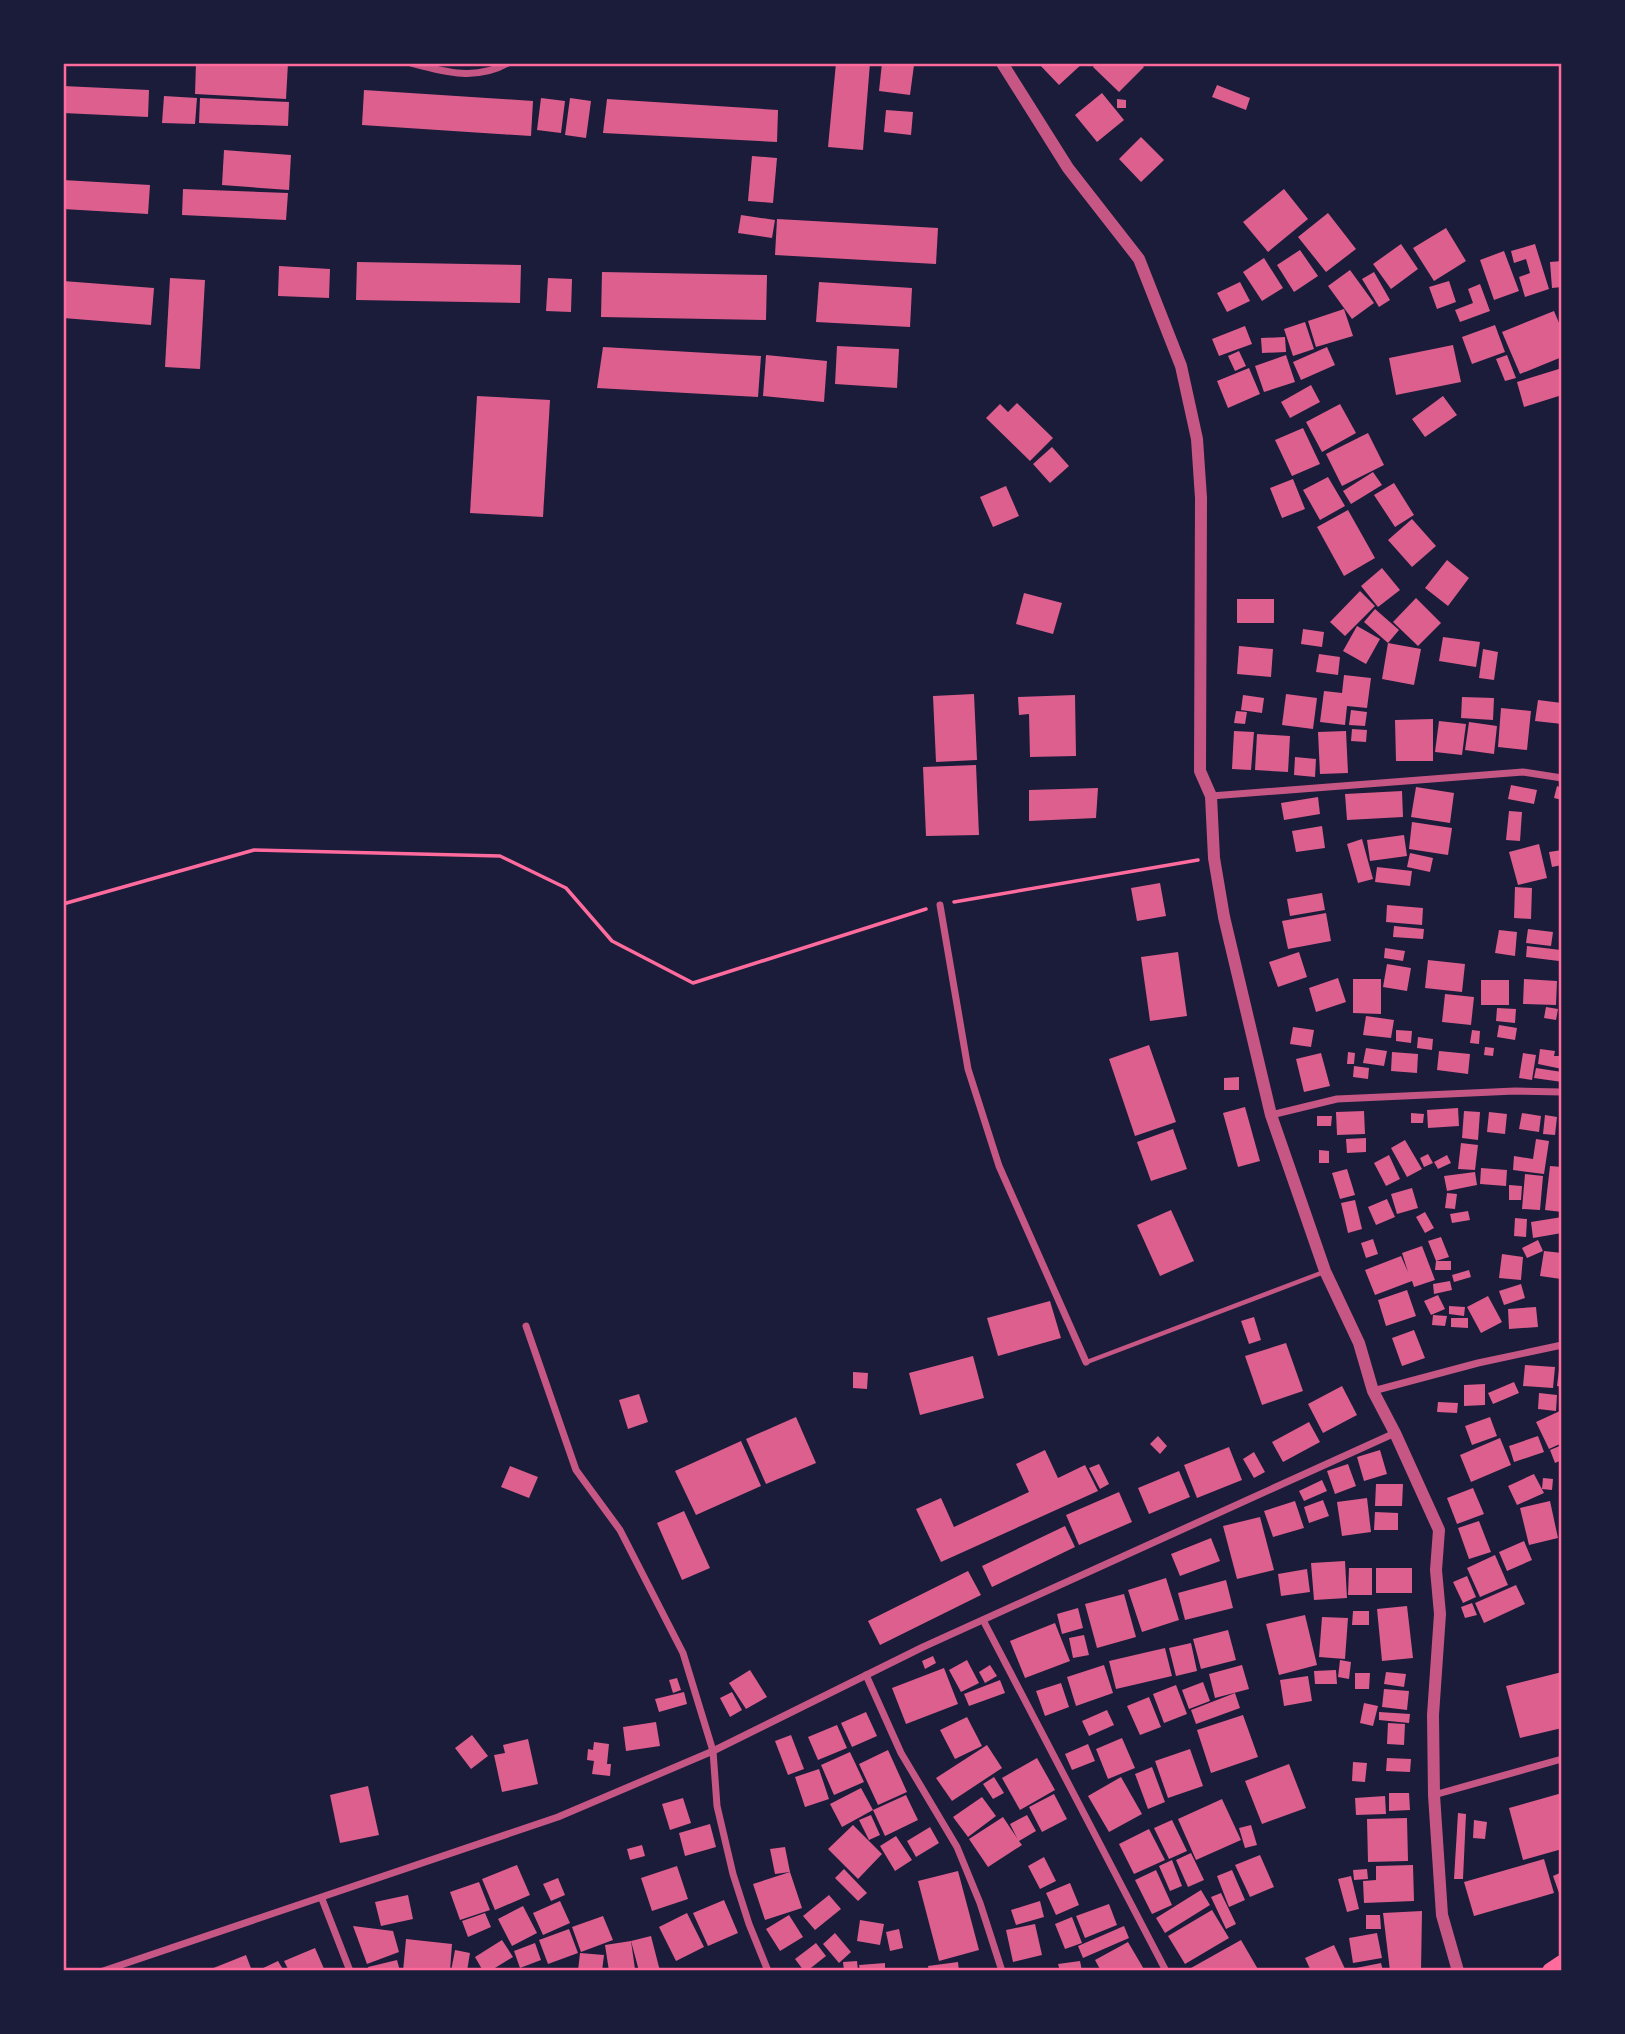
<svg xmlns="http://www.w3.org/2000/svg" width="1625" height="2034" font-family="'Noto Sans',sans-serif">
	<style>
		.building { fill: #dd5f8e }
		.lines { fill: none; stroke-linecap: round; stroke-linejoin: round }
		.path { stroke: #ff6b9d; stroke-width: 3.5 }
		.service { stroke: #c65784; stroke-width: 4.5 }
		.minor { stroke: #c65784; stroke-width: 7 }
		.tertiary { stroke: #c65784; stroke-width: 12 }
		.trunk { stroke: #ff6b9d; stroke-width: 16 }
		.neatline { fill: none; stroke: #ff6b9d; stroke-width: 2.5 }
	</style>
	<rect width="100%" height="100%" fill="#1b1b3a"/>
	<g class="building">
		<polygon points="196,63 288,63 286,99 195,94"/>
		<polygon points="836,63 870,63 863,150 828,147"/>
		<polygon points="882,63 914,65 910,95 879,91"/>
		<polygon points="1038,63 1083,63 1059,85"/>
		<polygon points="1097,63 1140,63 1144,67 1119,92 1093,67"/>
		<polygon points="1217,85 1250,98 1246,110 1212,97"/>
		<polygon points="63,86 149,90 148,117 63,113"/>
		<polygon points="364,90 533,101 531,136 362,125"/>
		<polygon points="1102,93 1124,120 1097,142 1075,115"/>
		<polygon points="164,96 197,98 195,124 162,123"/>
		<polygon points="200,98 289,102 288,126 199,123"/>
		<polygon points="541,98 565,101 561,133 537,130"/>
		<polygon points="570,98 591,101 586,138 565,135"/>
		<polygon points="607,99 778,110 777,142 603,133"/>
		<polygon points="1117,99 1126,100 1126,108 1117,108"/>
		<polygon points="886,110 913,112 911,135 884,132"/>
		<polygon points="1141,137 1164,160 1141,182 1119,159"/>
		<polygon points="224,150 291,155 289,190 222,185"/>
		<polygon points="752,156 777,158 773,203 748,201"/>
		<polygon points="63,180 150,185 148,214 63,209"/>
		<polygon points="183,189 288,193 286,220 182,215"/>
		<polygon points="1284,189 1308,219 1268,252 1243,222"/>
		<polygon points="1328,213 1356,249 1326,272 1298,237"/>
		<polygon points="741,215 775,220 772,238 738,233"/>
		<polygon points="777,219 938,228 936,264 775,255"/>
		<polygon points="1446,228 1466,261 1434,281 1413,248"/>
		<polygon points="1401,244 1418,269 1391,289 1373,264"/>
		<polygon points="1535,244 1549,289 1525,297 1519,277 1530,273 1526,259 1514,263 1511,251"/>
		<polygon points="1300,250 1318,276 1294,292 1277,265"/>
		<polygon points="1504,251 1519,291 1494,300 1480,260"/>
		<polygon points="1264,258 1283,288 1262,301 1243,272"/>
		<polygon points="1562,261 1562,287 1552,288 1550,262"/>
		<polygon points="357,262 521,265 520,303 356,300"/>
		<polygon points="279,266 330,269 329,298 278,296"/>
		<polygon points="1350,270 1374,303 1352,319 1328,286"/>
		<polygon points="602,272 767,275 766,320 601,317"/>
		<polygon points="1374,272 1390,300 1379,307 1362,279"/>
		<polygon points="170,278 205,280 200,369 165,367"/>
		<polygon points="548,278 572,279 571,312 546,311"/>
		<polygon points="63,281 154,288 151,325 63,318"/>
		<polygon points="1449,281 1456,302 1437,309 1429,287"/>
		<polygon points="819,282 912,288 910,327 816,322"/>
		<polygon points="1240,282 1250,301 1227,312 1217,293"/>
		<polygon points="1480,284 1490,311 1460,322 1455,310 1473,303 1468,289"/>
		<polygon points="1344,309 1353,336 1316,347 1308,321"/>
		<polygon points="1554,311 1562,330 1562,357 1520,374 1502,332"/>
		<polygon points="1305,322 1314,349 1293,356 1284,329"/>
		<polygon points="1495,325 1505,352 1472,364 1462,337"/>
		<polygon points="1245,326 1252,344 1219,356 1212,339"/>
		<polygon points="1285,337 1286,352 1262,353 1261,338"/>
		<polygon points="1453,345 1461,382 1396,395 1389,358"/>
		<polygon points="837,346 899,349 897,388 835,384"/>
		<polygon points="603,347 761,356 758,397 597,388"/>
		<polygon points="1327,347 1335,365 1301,380 1293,362"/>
		<polygon points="1239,351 1246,366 1235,371 1228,356"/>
		<polygon points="766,355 827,361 824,402 763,396"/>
		<polygon points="1286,355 1295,382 1264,392 1255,366"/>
		<polygon points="1507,355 1516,378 1505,381 1496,359"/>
		<polygon points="1249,368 1260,394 1228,408 1217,381"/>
		<polygon points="1562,368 1562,395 1524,407 1517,382"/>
		<polygon points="1311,385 1320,402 1290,418 1281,402"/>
		<polygon points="477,396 550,400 543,517 470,513"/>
		<polygon points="1443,396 1457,415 1425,437 1412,419"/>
		<polygon points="1017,403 1053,438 1030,461 986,418 1000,404 1008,412"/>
		<polygon points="1340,404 1356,433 1322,452 1306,422"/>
		<polygon points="1303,428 1320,464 1292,476 1275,440"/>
		<polygon points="1368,433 1384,465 1342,486 1326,454"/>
		<polygon points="1052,447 1069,466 1050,483 1033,464"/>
		<polygon points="1373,472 1382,485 1351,504 1343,491"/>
		<polygon points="1328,477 1345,506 1320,520 1303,490"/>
		<polygon points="1293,479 1305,509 1282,518 1270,488"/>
		<polygon points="1394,483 1414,515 1395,527 1374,495"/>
		<polygon points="1006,486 1019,516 993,527 980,497"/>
		<polygon points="1348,510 1375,558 1344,576 1317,527"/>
		<polygon points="1412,519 1436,546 1412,567 1388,540"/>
		<polygon points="1447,560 1469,578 1448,606 1425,588"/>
		<polygon points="1382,568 1400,590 1378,607 1361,586"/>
		<polygon points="1360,591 1375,606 1345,636 1330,622"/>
		<polygon points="1024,593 1062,603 1053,634 1016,624"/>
		<polygon points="1416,598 1441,623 1418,646 1393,622"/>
		<rect x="1237" y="599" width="37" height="24"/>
		<polygon points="1375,609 1399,630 1388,643 1364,622"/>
		<polygon points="1357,626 1380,639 1366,664 1343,651"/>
		<polygon points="1303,629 1324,632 1322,647 1301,644"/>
		<polygon points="1443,637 1480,642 1476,667 1439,661"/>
		<polygon points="1388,643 1421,649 1414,685 1382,679"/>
		<polygon points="1239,646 1273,649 1271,677 1237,674"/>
		<polygon points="1483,649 1498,652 1494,680 1479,678"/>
		<polygon points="1319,654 1340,657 1338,675 1316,672"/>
		<polygon points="1344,675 1371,678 1367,708 1347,706 1345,725 1320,722 1324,691 1342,693"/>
		<polygon points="974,694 977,760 936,762 933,696"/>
		<polygon points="1286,694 1317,698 1313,729 1282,725"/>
		<polygon points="1075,695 1076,756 1030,757 1029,714 1019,715 1018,697"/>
		<polygon points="1243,695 1264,698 1262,713 1241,710"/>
		<polygon points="1462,697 1494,698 1493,720 1461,718"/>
		<polygon points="1538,700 1562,703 1562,724 1535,721"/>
		<polygon points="1501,708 1531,711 1527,750 1498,747"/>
		<polygon points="1351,710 1367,712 1365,726 1349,725"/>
		<polygon points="1236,711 1247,712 1245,724 1234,723"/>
		<polygon points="1433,719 1433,761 1396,761 1395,720"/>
		<polygon points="1439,721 1466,724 1462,755 1435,752"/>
		<polygon points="1469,722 1497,726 1494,754 1465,750"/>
		<polygon points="1352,729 1367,730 1366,742 1351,741"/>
		<polygon points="1234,731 1254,732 1251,770 1232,769"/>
		<polygon points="1346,731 1348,773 1320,774 1318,732"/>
		<polygon points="1257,734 1290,736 1288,772 1255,770"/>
		<polygon points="1295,757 1316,759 1315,777 1294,775"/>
		<polygon points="976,765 979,835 926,836 923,767"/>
		<polygon points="1511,785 1537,790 1534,804 1508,799"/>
		<polygon points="1557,786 1562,788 1562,800 1554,798"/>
		<polygon points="1416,787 1454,793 1450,823 1411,817"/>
		<polygon points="1098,788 1096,818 1029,821 1029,790"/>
		<polygon points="1402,791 1403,817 1347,820 1345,794"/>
		<polygon points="1318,797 1320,814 1284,820 1281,803"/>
		<polygon points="1509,811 1522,812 1520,841 1506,840"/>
		<polygon points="1412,822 1452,828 1448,855 1409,849"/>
		<polygon points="1322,826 1325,848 1296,852 1292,831"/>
		<polygon points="1404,835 1407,856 1370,861 1367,840"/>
		<polygon points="1362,839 1373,879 1358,883 1347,844"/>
		<polygon points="1539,844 1547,878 1518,885 1509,852"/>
		<polygon points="1562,850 1562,865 1552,867 1549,852"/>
		<polygon points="1410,853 1433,858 1430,872 1407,867"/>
		<polygon points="1377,867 1412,871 1410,886 1375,882"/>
		<polygon points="1160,883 1166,916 1137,921 1131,888"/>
		<polygon points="1515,887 1532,888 1531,919 1514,918"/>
		<polygon points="1322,893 1325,910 1290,916 1287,899"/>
		<polygon points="1387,905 1423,908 1422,925 1386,922"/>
		<polygon points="1326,913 1331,941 1288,949 1282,921"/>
		<polygon points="1394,926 1424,929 1423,939 1393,937"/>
		<polygon points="1528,929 1553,932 1551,946 1526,943"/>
		<polygon points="1499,930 1517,932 1515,956 1495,953"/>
		<polygon points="1527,946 1561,950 1559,961 1526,957"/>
		<polygon points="1385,948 1405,951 1403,961 1384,958"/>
		<polygon points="1178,952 1187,1016 1150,1021 1141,957"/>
		<polygon points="1299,952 1307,977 1278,987 1269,962"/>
		<polygon points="1428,960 1465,964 1462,992 1425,988"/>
		<polygon points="1387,964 1411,968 1407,991 1383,987"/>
		<polygon points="1338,978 1346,1002 1316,1012 1309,988"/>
		<polygon points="1353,979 1381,979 1381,1014 1353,1013"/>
		<polygon points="1524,979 1557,981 1556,1005 1523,1004"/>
		<rect x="1481" y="980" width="28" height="25"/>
		<polygon points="1445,994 1474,997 1471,1025 1442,1022"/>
		<polygon points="1546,1007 1558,1009 1556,1020 1544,1018"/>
		<polygon points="1497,1008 1516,1009 1515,1023 1496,1021"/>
		<polygon points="1366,1016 1394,1020 1391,1038 1363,1035"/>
		<polygon points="1499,1025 1517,1028 1515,1040 1497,1037"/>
		<polygon points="1293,1027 1314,1030 1311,1047 1290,1044"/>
		<polygon points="1396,1030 1412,1031 1411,1043 1396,1041"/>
		<polygon points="1472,1030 1480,1031 1479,1044 1470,1043"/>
		<polygon points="1418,1037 1433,1039 1432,1050 1417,1048"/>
		<polygon points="1149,1045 1176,1122 1135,1136 1109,1059"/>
		<polygon points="1485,1047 1494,1048 1493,1056 1484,1055"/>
		<polygon points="1366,1048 1387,1051 1384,1066 1363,1063"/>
		<polygon points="1540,1049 1555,1051 1554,1056 1562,1056 1562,1069 1538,1064"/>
		<polygon points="1439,1051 1470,1054 1468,1074 1437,1070"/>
		<polygon points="1348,1052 1355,1053 1354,1064 1347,1064"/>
		<polygon points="1392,1052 1418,1054 1417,1073 1391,1071"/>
		<polygon points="1321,1053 1330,1086 1304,1092 1296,1059"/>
		<polygon points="1523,1053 1536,1055 1532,1080 1519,1078"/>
		<polygon points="1354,1066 1369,1068 1368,1079 1353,1077"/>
		<polygon points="1536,1068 1562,1072 1562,1082 1534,1078"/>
		<polygon points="1239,1077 1239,1090 1224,1090 1224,1078"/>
		<polygon points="1245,1107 1260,1161 1238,1167 1223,1113"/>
		<polygon points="1458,1108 1459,1126 1428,1128 1427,1110"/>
		<polygon points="1364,1111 1365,1134 1337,1135 1336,1112"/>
		<polygon points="1464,1111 1480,1112 1478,1140 1462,1138"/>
		<polygon points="1489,1112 1507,1114 1505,1134 1487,1132"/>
		<polygon points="1411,1113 1424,1114 1423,1123 1411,1123"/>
		<polygon points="1522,1113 1541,1116 1539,1132 1519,1129"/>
		<polygon points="1545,1115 1557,1117 1555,1135 1543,1134"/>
		<polygon points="1317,1116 1332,1116 1331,1126 1317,1126"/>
		<polygon points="1173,1129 1187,1169 1151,1181 1137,1142"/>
		<polygon points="1366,1138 1366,1152 1347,1153 1346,1139"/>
		<polygon points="1536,1139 1549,1141 1544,1174 1513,1170 1514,1156 1533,1159"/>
		<polygon points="1405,1140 1422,1169 1407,1177 1391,1148"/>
		<polygon points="1461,1143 1478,1145 1475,1170 1458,1169"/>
		<polygon points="1319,1150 1329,1151 1329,1163 1319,1163"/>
		<polygon points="1428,1154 1433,1163 1424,1167 1420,1158"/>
		<polygon points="1389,1155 1400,1179 1386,1186 1374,1163"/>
		<polygon points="1447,1155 1451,1163 1438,1169 1434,1162"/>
		<polygon points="1550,1166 1562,1167 1562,1212 1545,1210"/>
		<polygon points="1481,1168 1507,1170 1506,1186 1480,1184"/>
		<polygon points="1347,1169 1355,1195 1340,1199 1332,1173"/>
		<polygon points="1475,1172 1477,1185 1447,1191 1444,1176"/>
		<polygon points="1525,1174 1543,1176 1540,1210 1522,1209"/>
		<polygon points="1509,1185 1522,1186 1521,1200 1509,1200"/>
		<polygon points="1412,1188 1418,1208 1397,1214 1391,1194"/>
		<polygon points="1447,1193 1457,1194 1455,1209 1445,1208"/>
		<polygon points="1387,1199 1395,1217 1376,1225 1368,1207"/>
		<polygon points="1355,1200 1362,1229 1348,1233 1341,1203"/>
		<polygon points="1171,1210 1194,1261 1160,1276 1137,1225"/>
		<polygon points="1468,1211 1470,1220 1452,1223 1450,1214"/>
		<polygon points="1425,1212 1434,1228 1425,1233 1416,1217"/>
		<polygon points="1562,1217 1562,1233 1533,1238 1531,1222"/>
		<polygon points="1515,1218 1527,1219 1526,1237 1514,1236"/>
		<polygon points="1441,1237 1449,1257 1436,1261 1451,1261 1451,1270 1435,1270 1436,1261 1428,1241"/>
		<polygon points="1373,1239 1378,1254 1366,1258 1361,1243"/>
		<polygon points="1538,1240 1543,1251 1527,1258 1522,1248"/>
		<polygon points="1422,1246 1435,1280 1414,1287 1412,1281 1375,1295 1365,1270 1401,1256 1408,1272 1402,1253"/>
		<polygon points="1544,1251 1562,1253 1561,1279 1540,1276"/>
		<polygon points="1502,1254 1523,1257 1521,1280 1499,1278"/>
		<polygon points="1469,1270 1471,1277 1454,1282 1452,1275"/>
		<polygon points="1450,1281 1452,1290 1434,1294 1433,1284"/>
		<polygon points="1521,1284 1525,1298 1504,1305 1499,1291"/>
		<polygon points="1407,1290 1416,1316 1386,1326 1378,1300"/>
		<polygon points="1438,1295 1445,1309 1431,1315 1424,1301"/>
		<polygon points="1488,1296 1502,1322 1481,1333 1467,1307"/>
		<polygon points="1050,1301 1061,1338 998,1356 987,1318"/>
		<polygon points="1449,1306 1465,1307 1464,1316 1449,1314"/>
		<polygon points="1536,1307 1538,1327 1509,1329 1508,1309"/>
		<polygon points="1433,1315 1447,1316 1445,1326 1432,1325"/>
		<polygon points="1254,1317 1261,1340 1249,1344 1241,1321"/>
		<polygon points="1451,1318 1468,1318 1468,1328 1451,1327"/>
		<polygon points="1414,1330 1425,1358 1402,1366 1392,1338"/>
		<polygon points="1286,1343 1303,1391 1262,1405 1245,1356"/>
		<polygon points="973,1356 984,1398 920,1415 909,1373"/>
		<polygon points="1560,1362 1562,1362 1562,1387 1557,1386"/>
		<polygon points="1525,1365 1555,1367 1553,1388 1523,1386"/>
		<polygon points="853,1372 868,1373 867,1389 853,1388"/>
		<polygon points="1514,1382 1519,1393 1493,1404 1488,1393"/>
		<polygon points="1485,1384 1485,1405 1464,1406 1464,1385"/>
		<polygon points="1342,1386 1357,1415 1323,1433 1308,1404"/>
		<polygon points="1539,1393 1557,1395 1556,1411 1538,1409"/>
		<polygon points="639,1394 648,1422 628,1429 619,1400"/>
		<polygon points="1438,1402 1458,1403 1457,1413 1437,1412"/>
		<polygon points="1562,1410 1562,1443 1549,1449 1536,1422"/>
		<polygon points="796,1417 816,1463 766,1484 746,1439"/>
		<polygon points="1490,1417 1497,1436 1472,1445 1465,1426"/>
		<polygon points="1309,1422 1320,1442 1283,1462 1272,1442"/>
		<polygon points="1158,1436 1167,1446 1160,1454 1150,1444"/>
		<polygon points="1538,1436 1544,1452 1514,1462 1509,1446"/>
		<polygon points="1500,1438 1511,1465 1471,1482 1460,1455"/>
		<polygon points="741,1441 761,1486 696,1515 675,1471"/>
		<polygon points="1562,1445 1562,1460 1555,1463 1550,1450"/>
		<polygon points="1229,1447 1242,1480 1197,1498 1184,1465"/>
		<polygon points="1045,1450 1058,1478 1085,1465 1098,1491 941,1562 916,1509 941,1498 954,1527 1029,1492 1016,1464"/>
		<polygon points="1380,1450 1387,1474 1364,1481 1357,1457"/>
		<polygon points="1254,1452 1265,1472 1254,1478 1243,1459"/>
		<polygon points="1099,1464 1109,1484 1100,1489 1089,1468"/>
		<polygon points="1348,1464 1356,1486 1335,1494 1327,1471"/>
		<polygon points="510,1466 538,1477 529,1498 501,1487"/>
		<polygon points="1179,1471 1190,1497 1149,1514 1138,1488"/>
		<polygon points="1534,1474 1544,1493 1517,1505 1508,1486"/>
		<polygon points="1543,1478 1553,1479 1552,1490 1542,1489"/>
		<polygon points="1322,1480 1327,1491 1304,1501 1299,1491"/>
		<polygon points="1376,1484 1403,1484 1402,1506 1375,1506"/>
		<polygon points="1473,1488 1484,1514 1457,1524 1447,1498"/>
		<polygon points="1119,1492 1132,1522 1079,1545 1066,1515"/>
		<polygon points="1367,1498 1371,1532 1342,1536 1337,1502"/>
		<polygon points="1323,1500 1329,1516 1309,1523 1304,1507"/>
		<polygon points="1295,1501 1304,1528 1273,1537 1264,1511"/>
		<polygon points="1550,1501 1558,1538 1529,1545 1520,1508"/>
		<polygon points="684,1511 710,1568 682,1580 657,1523"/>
		<polygon points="1375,1512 1398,1513 1398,1530 1374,1530"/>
		<polygon points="1260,1517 1274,1570 1237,1579 1223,1526"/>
		<polygon points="1479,1521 1491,1552 1469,1559 1458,1528"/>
		<polygon points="1065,1526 1075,1547 992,1587 982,1566"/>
		<polygon points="1211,1538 1220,1561 1180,1576 1171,1554"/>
		<polygon points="1524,1541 1532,1560 1507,1571 1499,1552"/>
		<polygon points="1495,1555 1508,1585 1480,1597 1467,1568"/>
		<polygon points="1345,1561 1347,1598 1314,1600 1311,1563"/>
		<polygon points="1349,1568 1372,1568 1372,1595 1348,1595"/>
		<rect x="1376" y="1568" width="36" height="25"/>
		<polygon points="1307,1569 1310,1592 1281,1596 1278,1574"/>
		<polygon points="968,1571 981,1595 880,1645 868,1621"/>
		<polygon points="1467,1576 1476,1597 1463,1603 1453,1582"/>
		<polygon points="1166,1578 1179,1620 1142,1632 1128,1590"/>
		<polygon points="1226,1580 1233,1608 1185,1620 1178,1593"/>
		<polygon points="1516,1585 1525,1604 1484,1623 1475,1603"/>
		<polygon points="1124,1594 1136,1637 1097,1648 1085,1604"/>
		<polygon points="1472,1603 1477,1615 1465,1618 1461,1607"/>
		<polygon points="1407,1606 1413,1658 1382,1661 1377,1609"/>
		<polygon points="1078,1608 1083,1628 1062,1634 1057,1614"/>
		<polygon points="1353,1611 1369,1611 1369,1625 1352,1625"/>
		<polygon points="1305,1615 1317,1665 1279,1675 1266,1624"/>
		<polygon points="1322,1617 1348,1618 1345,1659 1319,1657"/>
		<polygon points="1055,1623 1070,1661 1025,1678 1010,1641"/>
		<polygon points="1228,1630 1236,1660 1201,1669 1193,1639"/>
		<polygon points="1084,1635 1089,1655 1073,1658 1069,1638"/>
		<polygon points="1191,1643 1197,1671 1176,1676 1169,1648"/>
		<polygon points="1165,1648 1172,1676 1116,1689 1109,1661"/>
		<polygon points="933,1656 936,1663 925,1669 922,1661"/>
		<polygon points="967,1660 979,1683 961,1692 949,1670"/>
		<polygon points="1340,1660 1351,1662 1349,1679 1338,1677"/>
		<polygon points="990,1665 997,1676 985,1683 979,1672"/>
		<polygon points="1104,1665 1113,1693 1076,1706 1067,1677"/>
		<polygon points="1242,1665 1249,1689 1215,1698 1209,1674"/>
		<polygon points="944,1668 958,1704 906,1724 892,1688"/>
		<polygon points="750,1670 767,1697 746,1709 729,1683"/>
		<polygon points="1336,1670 1337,1684 1315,1684 1314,1671"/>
		<polygon points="1386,1672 1406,1674 1404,1687 1384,1684"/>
		<polygon points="1562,1672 1562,1728 1520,1738 1506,1686"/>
		<polygon points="1355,1673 1370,1673 1369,1689 1355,1689"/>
		<polygon points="1308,1676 1312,1701 1284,1706 1280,1680"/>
		<polygon points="677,1678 681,1690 673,1693 669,1680"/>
		<polygon points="1000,1680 1005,1693 969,1706 964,1694"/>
		<polygon points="1203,1682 1210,1701 1189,1709 1182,1690"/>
		<polygon points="1061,1683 1069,1707 1045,1716 1036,1691"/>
		<polygon points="1176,1685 1187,1714 1164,1723 1153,1694"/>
		<polygon points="1384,1689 1409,1691 1407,1710 1382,1707"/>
		<polygon points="684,1692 687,1704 659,1712 655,1699"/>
		<polygon points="732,1692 742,1710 730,1717 720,1698"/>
		<polygon points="1235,1693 1240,1708 1196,1724 1191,1710"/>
		<polygon points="1149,1697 1161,1727 1140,1735 1127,1706"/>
		<polygon points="1364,1703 1378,1706 1373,1726 1360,1723"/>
		<polygon points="1107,1710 1114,1725 1089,1736 1082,1721"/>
		<polygon points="866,1712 877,1736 852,1747 841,1723"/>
		<polygon points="1379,1712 1410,1714 1409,1723 1379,1720"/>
		<polygon points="1243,1715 1258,1757 1211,1773 1197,1730"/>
		<polygon points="967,1717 982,1746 955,1759 940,1730"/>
		<polygon points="656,1722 660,1746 626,1751 623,1727"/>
		<polygon points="1388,1723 1405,1724 1404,1745 1387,1744"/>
		<polygon points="837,1725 847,1748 818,1760 808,1737"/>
		<polygon points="472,1735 488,1756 471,1769 455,1748"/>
		<polygon points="791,1735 804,1769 788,1775 775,1741"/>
		<polygon points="1122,1738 1135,1768 1108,1779 1096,1749"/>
		<polygon points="528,1739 538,1784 502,1792 494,1755 505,1753 503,1745"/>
		<polygon points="594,1742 609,1744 607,1764 611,1764 610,1776 592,1774 594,1761 587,1760 588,1749 593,1750"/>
		<polygon points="1088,1744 1095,1761 1072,1770 1065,1754"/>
		<polygon points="987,1745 1002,1768 952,1801 936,1778"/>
		<polygon points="1190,1749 1203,1786 1168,1798 1155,1761"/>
		<polygon points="888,1750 907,1792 878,1805 859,1764"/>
		<polygon points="850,1752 864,1782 834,1795 821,1765"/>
		<polygon points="1037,1758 1055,1790 1020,1810 1002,1778"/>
		<polygon points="1387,1758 1411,1759 1410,1772 1386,1771"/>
		<polygon points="1353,1762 1367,1763 1365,1782 1352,1781"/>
		<polygon points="1289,1764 1306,1808 1262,1824 1245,1781"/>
		<polygon points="1152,1767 1165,1802 1148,1809 1135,1774"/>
		<polygon points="819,1769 829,1799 805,1807 795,1777"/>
		<polygon points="994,1777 1004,1793 993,1799 983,1784"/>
		<polygon points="1121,1777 1142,1814 1109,1832 1088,1796"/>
		<polygon points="368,1786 379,1835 340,1843 330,1795"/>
		<polygon points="861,1788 873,1810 842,1827 830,1804"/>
		<polygon points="1389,1793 1409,1793 1410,1810 1389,1811"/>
		<polygon points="1562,1793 1562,1849 1523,1860 1509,1808"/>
		<polygon points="1054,1794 1067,1819 1042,1832 1029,1807"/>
		<polygon points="906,1795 918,1820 885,1836 873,1810"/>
		<polygon points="1385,1796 1386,1814 1356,1815 1355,1798"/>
		<polygon points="982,1797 996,1816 968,1837 953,1817"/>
		<polygon points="683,1798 691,1823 670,1830 662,1804"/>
		<polygon points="1222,1799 1241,1840 1196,1860 1178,1819"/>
		<polygon points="1458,1813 1466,1814 1463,1879 1454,1879"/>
		<polygon points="871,1815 880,1835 869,1840 859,1820"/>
		<polygon points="1027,1815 1036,1831 1019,1841 1022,1845 988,1867 969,1839 1003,1817 1017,1838 1010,1824"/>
		<polygon points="1407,1818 1408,1861 1368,1862 1367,1819"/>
		<polygon points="1172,1820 1187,1851 1169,1859 1154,1828"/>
		<polygon points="1474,1820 1487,1822 1485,1839 1473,1838"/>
		<polygon points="710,1824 716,1847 685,1856 679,1833"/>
		<polygon points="853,1825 882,1854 858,1879 828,1849"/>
		<polygon points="1251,1825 1257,1845 1245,1848 1239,1828"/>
		<polygon points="930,1827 939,1843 916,1857 907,1841"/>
		<polygon points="1149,1829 1165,1860 1134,1874 1119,1844"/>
		<polygon points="896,1836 912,1860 895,1871 880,1846"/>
		<polygon points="642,1845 645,1856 630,1860 627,1849"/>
		<polygon points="785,1847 790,1872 802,1908 765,1920 753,1884 790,1872 775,1874 770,1849"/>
		<polygon points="1191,1853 1204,1880 1188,1887 1176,1860"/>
		<polygon points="1260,1855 1274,1887 1250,1897 1235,1865"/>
		<polygon points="1044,1857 1056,1881 1040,1889 1028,1866"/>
		<polygon points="1544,1859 1554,1893 1474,1916 1464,1882"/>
		<polygon points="1172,1860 1182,1886 1170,1891 1159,1866"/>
		<polygon points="517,1865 530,1895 495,1910 482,1879"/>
		<polygon points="1413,1865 1414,1901 1364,1903 1363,1881 1376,1880 1376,1866"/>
		<polygon points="677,1866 688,1899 652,1911 641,1878"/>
		<polygon points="844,1869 867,1893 858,1901 835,1878"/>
		<polygon points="1367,1869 1368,1879 1354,1880 1353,1870"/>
		<polygon points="1156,1870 1172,1905 1152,1914 1135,1880"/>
		<polygon points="1232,1870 1245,1900 1229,1907 1217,1876"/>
		<polygon points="958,1871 979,1950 939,1961 918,1881"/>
		<polygon points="1562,1872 1562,1892 1559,1893 1553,1876"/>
		<polygon points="1351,1876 1359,1909 1347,1912 1338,1879"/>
		<polygon points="558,1878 565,1895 551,1901 543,1884"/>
		<polygon points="479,1882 490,1910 460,1920 450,1892"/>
		<polygon points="1070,1883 1079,1905 1056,1915 1046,1893"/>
		<polygon points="1201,1890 1210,1905 1165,1933 1156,1918"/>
		<polygon points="1221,1893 1236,1924 1226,1929 1211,1897"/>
		<polygon points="408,1895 413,1919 381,1926 375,1902"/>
		<polygon points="829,1895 841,1909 815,1930 803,1916"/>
		<polygon points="724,1900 738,1933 708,1946 693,1913"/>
		<polygon points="560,1901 570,1923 543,1935 533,1913"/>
		<polygon points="1040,1901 1044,1917 1016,1925 1011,1910"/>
		<polygon points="1109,1904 1117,1925 1085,1938 1076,1916"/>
		<polygon points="523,1906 537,1933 512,1946 498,1919"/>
		<polygon points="1212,1910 1229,1938 1185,1964 1168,1936"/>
		<polygon points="1422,1911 1421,1971 1390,1971 1383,1913"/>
		<polygon points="485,1913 491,1927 468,1937 462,1921"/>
		<polygon points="687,1913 704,1947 676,1961 659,1927"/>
		<polygon points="789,1915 803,1937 780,1951 766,1929"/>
		<polygon points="1366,1915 1380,1915 1381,1929 1366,1929"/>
		<polygon points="603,1916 613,1940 581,1952 572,1927"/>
		<polygon points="1072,1917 1082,1943 1065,1949 1055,1924"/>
		<polygon points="860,1920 884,1924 880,1945 857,1941"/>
		<polygon points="1035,1924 1042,1955 1013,1962 1006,1930"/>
		<polygon points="353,1926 393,1931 399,1952 367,1964"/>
		<polygon points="1124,1926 1129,1938 1083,1958 1078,1946"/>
		<polygon points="569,1929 578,1953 548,1964 539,1940"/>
		<polygon points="899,1929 903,1948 890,1951 886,1932"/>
		<polygon points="835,1933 851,1952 839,1963 823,1944"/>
		<polygon points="1377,1933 1382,1958 1353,1963 1349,1938"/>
		<polygon points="651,1936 660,1971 639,1971 631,1941"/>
		<polygon points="406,1939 452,1944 450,1971 403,1971"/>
		<polygon points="502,1940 513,1957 490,1971 483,1971 475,1957"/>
		<polygon points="1241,1940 1259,1971 1192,1971 1191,1968"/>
		<polygon points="631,1941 635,1969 609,1971 605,1945"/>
		<polygon points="1128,1942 1145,1971 1101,1971 1095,1960"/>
		<polygon points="535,1943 541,1960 520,1968 514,1951"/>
		<polygon points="816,1943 826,1956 807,1971 804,1971 795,1959"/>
		<polygon points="1334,1945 1345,1969 1311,1971 1305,1958"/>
		<polygon points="315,1948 325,1971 289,1971 284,1961"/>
		<polygon points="455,1950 470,1953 467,1971 451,1971"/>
		<polygon points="580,1953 604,1955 602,1971 578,1971"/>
		<polygon points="246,1955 252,1971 206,1971"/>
		<polygon points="397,1960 400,1971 369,1971 368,1967"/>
		<polygon points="278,1961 284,1971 257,1971"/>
		<polygon points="857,1961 858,1971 844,1971 843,1962"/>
		<polygon points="1080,1961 1082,1971 1060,1971 1058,1964"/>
		<polygon points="958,1962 959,1971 929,1971 928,1966"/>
		<polygon points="885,1963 885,1971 860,1971 859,1965"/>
		<polygon points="1381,1963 1383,1971 1356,1971 1356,1968"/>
	</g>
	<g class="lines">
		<g class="path">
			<polyline points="954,902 1198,860"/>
			<polyline points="63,904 254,850 500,856 566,888 612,941 693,983 926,909"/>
		</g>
		<polyline class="service" points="1087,1362 1324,1272"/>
		<g class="minor">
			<path d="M411,63c34,9 65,18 97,0"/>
			<polyline points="1211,796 1523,772 1562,778"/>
			<polyline points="940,905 968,1069 999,1166 1086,1362"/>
			<polyline points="1271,1115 1337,1099 1515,1091 1562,1092"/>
			<polyline points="526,1326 576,1470 620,1530 683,1653 713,1751 717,1806 733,1874 749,1924 768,1971"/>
			<polyline points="1373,1391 1478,1363 1562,1345"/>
			<polyline points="983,1620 1166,1971"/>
			<polyline points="866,1675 901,1753 957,1847 980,1903 1002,1971"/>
			<polyline points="1434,1795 1562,1759"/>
			<polyline points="322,1899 350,1971"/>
			<polyline points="103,1971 558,1817 713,1751 923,1647 1395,1433"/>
		</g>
		<polyline class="tertiary" points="1002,63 1068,168 1139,259 1181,366 1197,439 1201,498 1200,771 1211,796 1214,858 1224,917 1271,1115 1325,1271 1359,1343 1373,1391 1395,1433 1439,1530 1436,1570 1440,1614 1433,1715 1434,1795 1442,1915 1458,1971"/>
		<polyline class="trunk" points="1550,1971 1562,1963"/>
	</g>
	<rect width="1625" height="2034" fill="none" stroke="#1b1b3a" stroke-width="130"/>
	<rect x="65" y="65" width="1495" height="1904" class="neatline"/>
</svg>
